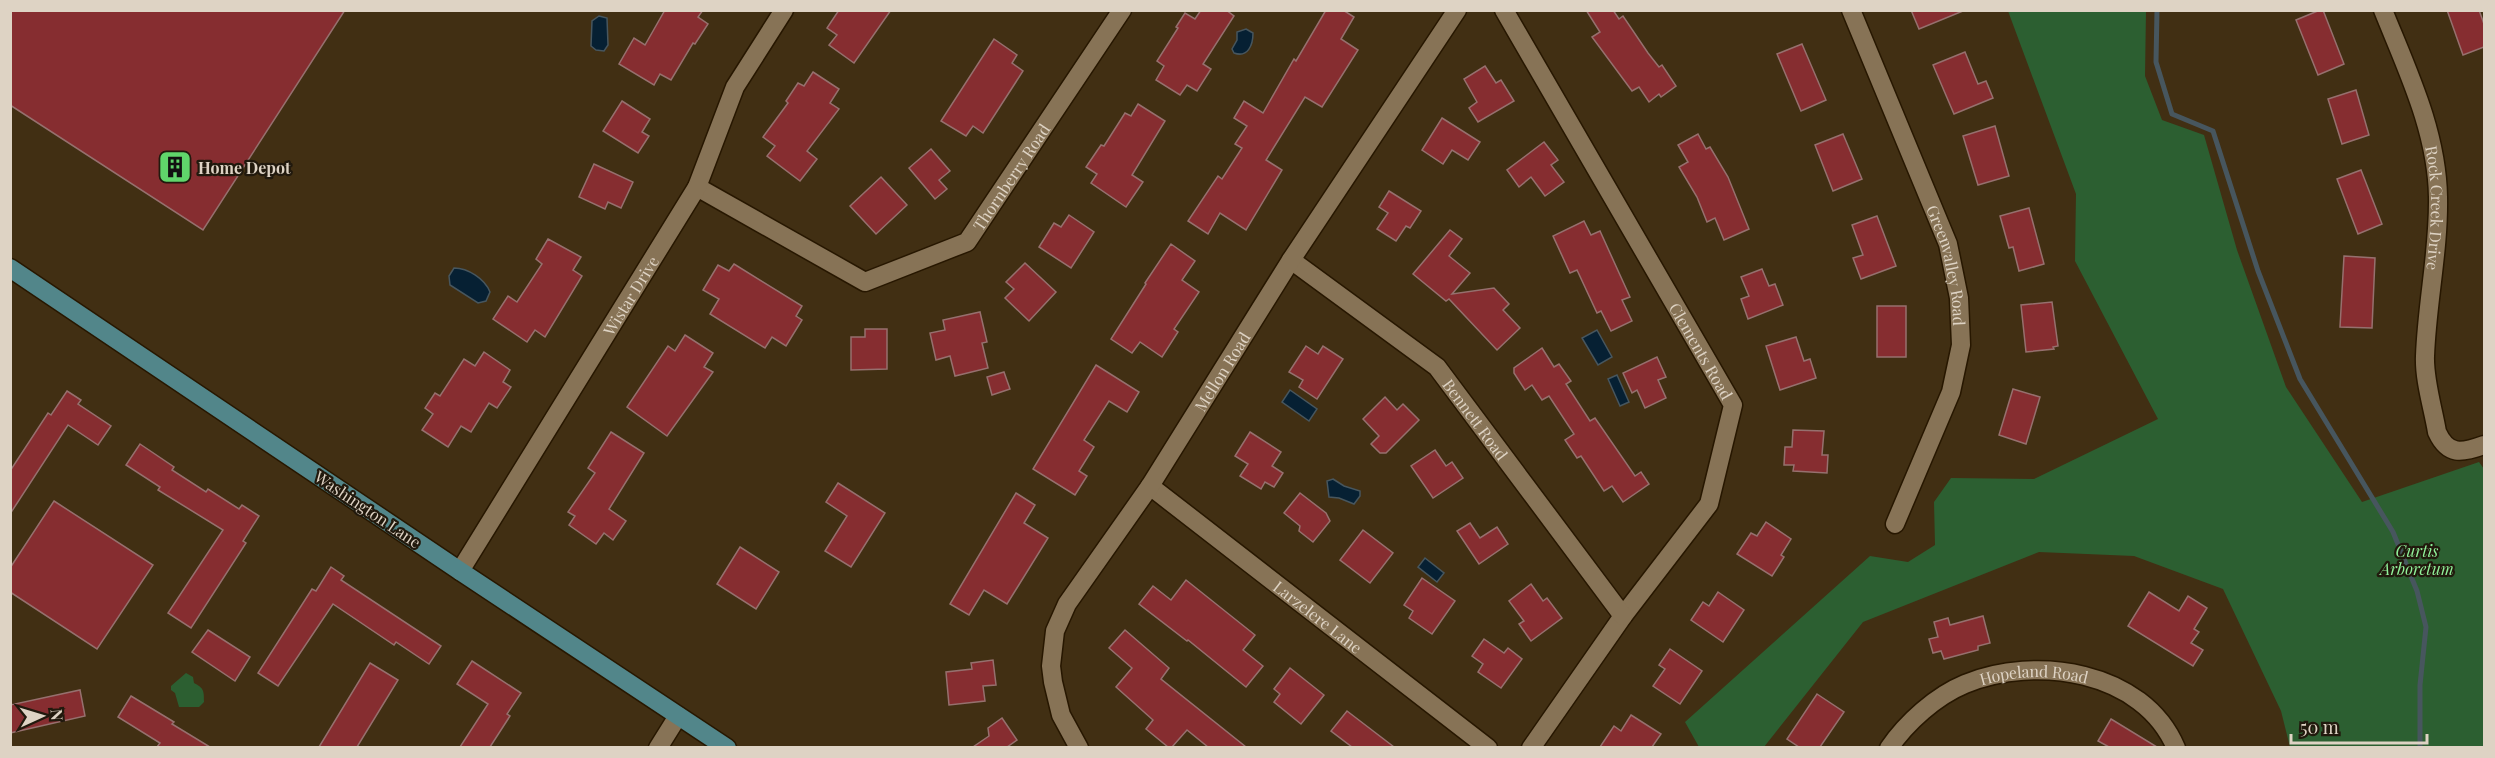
<svg xmlns="http://www.w3.org/2000/svg" width="2495" height="758" font-family="'Playfair Display',serif">
	<style>
		.green { fill: #2c5f31 }
		.water { fill: #062033; stroke: #47565e; stroke-width: 1.5 }
		.lines { fill: none; stroke-linecap: round; stroke-linejoin: round }
		.stream { stroke: #47565e; stroke-width: 5 }
		.building { fill: #862d30; stroke: #96706e; stroke-width: 1.5 }
		.minor-casing { stroke: #271700; stroke-width: 21 }
		.major-casing { stroke: #271700; stroke-width: 21 }
		.minor { stroke: #877356; stroke-width: 18 }
		.major { stroke: #52868a; stroke-width: 18 }
		.labels { text-anchor: middle; dominant-baseline: central; stroke-width: 4.5; stroke-linejoin: round; paint-order: stroke }
		.poi-label { font-size: 16px; font-weight: bold; fill: #ded3c4; stroke: #21190d; text-anchor: start }
		.street-label { font-size: 16px; fill: #ded3c4; stroke: #21190d }
		.park-label { font-size: 16px; font-style: italic; fill: #91f29a; stroke: #21190d }
	</style>
	<rect width="100%" height="100%" fill="#412f13"/>
	<g class="green">
		<polygon points="2008,11 2146,11 2145,76 2162,120 2204,135 2237,250 2286,387 2362,502 2479,462 2484,469 2484,747 2290,747 2281,711 2223,589 2134,556 2039,552 1863,622 1764,747 1699,747 1685,722 1870,556 1908,562 1935,545 1934,502 1951,478 2034,479 2158,419 2075,261 2076,194"/>
		<path d="M186,673l7,4 1,6c10,5 10,8 10,19l-5,5h-20l-4,-14 -4,-3v-4z"/>
	</g>
	<g class="water">
		<polygon points="599,16 607,18 608,45 604,51 596,50 591,46 592,21"/>
		<path d="M1246,29l7,4c0,12 -5,25 -19,20l-2,-4 5,-9v-8z"/>
		<path d="M454,268c14,0 31,11 36,24l-4,9 -8,2 -28,-18 -1,-9z"/>
		<polygon points="1597,330 1612,357 1598,365 1582,338"/>
		<polygon points="1617,375 1629,402 1620,406 1608,379"/>
		<polygon points="1290,390 1317,409 1309,421 1282,402"/>
		<polygon points="1333,479 1344,486 1360,491 1360,496 1354,504 1339,498 1329,497 1327,481"/>
		<polygon points="1425,558 1444,573 1437,582 1418,567"/>
	</g>
	<g class="lines">
		<polyline class="stream" points="2157,10 2156,62 2172,114 2213,131 2258,271 2300,379 2393,532 2417,591 2426,627 2420,685 2420,748"/>
	</g>
	<g class="building">
		<polygon points="10,10 345,10 203,230 10,105"/>
		<polygon points="665,10 703,10 698,17 708,24 695,44 693,43 671,80 660,74 654,85 619,64 634,38 645,45"/>
		<polygon points="839,10 891,10 854,63 829,45 837,35 827,28"/>
		<polygon points="1201,10 1226,10 1234,16 1203,64 1211,69 1197,91 1187,85 1180,95 1156,80 1164,66 1157,61 1178,28 1176,27 1185,13 1195,19"/>
		<polygon points="1326,10 1343,10 1354,17 1341,39 1358,50 1322,107 1305,97 1266,160 1282,170 1246,230 1220,213 1208,234 1188,221 1218,176 1222,179 1242,148 1235,144 1247,126 1234,118 1244,101 1263,113 1294,59 1296,61"/>
		<polygon points="1586,10 1613,10 1619,19 1623,16 1648,53 1659,67 1662,65 1676,86 1661,97 1659,94 1649,102 1639,87 1632,91 1592,37 1600,32"/>
		<polygon points="1911,10 1963,10 1963,11 1919,29"/>
		<polygon points="2320,10 2323,10 2344,64 2318,75 2296,20"/>
		<polygon points="2447,10 2479,10 2484,24 2484,47 2463,55"/>
		<polygon points="994,39 1017,55 1012,63 1023,71 983,133 973,126 966,136 941,121"/>
		<polygon points="1802,44 1826,100 1801,111 1777,54"/>
		<polygon points="1965,52 1978,84 1986,81 1993,98 1954,114 1933,65"/>
		<polygon points="1485,66 1496,83 1501,80 1514,101 1478,122 1469,108 1477,102 1464,79"/>
		<polygon points="813,72 839,89 830,103 839,109 807,151 817,159 800,181 767,156 775,146 763,137 788,103 786,101 798,83 804,86"/>
		<polygon points="2356,90 2369,135 2342,144 2328,99"/>
		<polygon points="622,101 650,119 642,132 649,136 638,153 603,131"/>
		<polygon points="1138,104 1165,121 1132,175 1143,182 1126,207 1091,183 1097,174 1086,167 1101,145 1104,146 1125,113 1131,116"/>
		<polygon points="1442,118 1480,142 1468,160 1452,150 1443,164 1422,150"/>
		<polygon points="1995,126 2009,176 1978,185 1963,136"/>
		<polygon points="1698,134 1706,149 1710,147 1728,177 1749,229 1724,240 1715,218 1707,222 1697,197 1679,167 1688,162 1678,145"/>
		<polygon points="1843,134 1862,179 1833,191 1815,145"/>
		<polygon points="1544,142 1558,160 1551,165 1564,182 1545,196 1531,177 1519,187 1507,170"/>
		<polygon points="931,149 950,171 939,180 947,189 935,199 909,168"/>
		<polygon points="594,164 633,182 621,208 608,202 605,209 579,197"/>
		<polygon points="2361,170 2382,224 2358,234 2337,179"/>
		<polygon points="881,177 907,205 876,234 850,206"/>
		<polygon points="1389,191 1421,211 1410,228 1406,226 1396,241 1377,229 1388,213 1379,207"/>
		<polygon points="2029,208 2044,264 2019,271 2013,247 2009,248 2000,216"/>
		<polygon points="1069,215 1094,232 1071,268 1039,247 1054,223 1061,227"/>
		<polygon points="1877,216 1896,266 1861,279 1853,258 1863,255 1852,225"/>
		<polygon points="1584,221 1591,235 1600,231 1630,297 1622,300 1632,321 1611,331 1601,311 1597,313 1577,270 1570,273 1553,236"/>
		<polygon points="1450,230 1462,239 1449,256 1470,273 1452,294 1494,288 1509,304 1503,310 1520,328 1497,350 1449,299 1446,301 1413,274"/>
		<polygon points="548,239 581,257 573,270 582,276 545,337 535,330 527,342 493,319 508,296 517,302 542,264 536,259"/>
		<polygon points="1171,244 1195,261 1182,280 1199,292 1174,329 1178,332 1162,357 1140,342 1132,353 1111,339 1146,284 1145,283"/>
		<polygon points="2344,256 2375,258 2372,328 2340,327"/>
		<polygon points="1025,263 1056,292 1029,321 1005,298 1014,289 1006,282"/>
		<polygon points="734,264 802,306 796,316 802,320 786,346 772,337 765,348 710,314 719,299 703,290 718,265 729,271"/>
		<polygon points="1762,269 1769,286 1775,284 1783,305 1748,319 1741,299 1749,296 1741,277"/>
		<polygon points="2052,302 2058,346 2053,347 2054,349 2026,352 2021,305"/>
		<rect x="1877" y="306" width="29" height="51"/>
		<polygon points="980,312 987,342 982,343 988,368 955,376 950,356 936,360 930,333 945,330 943,320"/>
		<polygon points="865,329 887,329 887,369 851,370 851,337 865,337"/>
		<polygon points="685,335 713,353 704,367 713,372 667,436 627,407 668,346 675,351"/>
		<polygon points="1796,337 1804,361 1810,359 1816,378 1780,390 1766,346"/>
		<polygon points="1306,346 1318,354 1323,346 1343,359 1317,399 1299,387 1303,380 1289,372"/>
		<polygon points="1542,348 1554,367 1559,364 1571,381 1566,384 1590,421 1595,418 1635,476 1641,472 1649,484 1623,502 1612,486 1604,491 1581,456 1577,458 1565,440 1574,434 1549,396 1542,400 1532,385 1525,390 1514,373 1514,368"/>
		<polygon points="484,352 510,370 503,382 511,387 497,408 489,403 471,432 461,426 448,447 422,430 433,414 425,408 435,393 440,396 464,359 475,366"/>
		<polygon points="1657,357 1666,377 1658,380 1666,398 1645,408 1637,390 1632,393 1623,373"/>
		<polygon points="1096,365 1139,392 1127,412 1109,401 1084,440 1094,447 1079,471 1087,476 1075,495 1033,469"/>
		<polygon points="1004,372 1010,389 992,395 987,377"/>
		<polygon points="2013,389 2040,397 2026,444 1999,435"/>
		<polygon points="67,391 81,400 78,404 111,426 98,445 68,425 10,514 10,471 48,413 51,415"/>
		<polygon points="1385,397 1397,410 1403,404 1419,420 1386,453 1380,453 1371,444 1379,436 1363,419"/>
		<polygon points="1793,430 1824,431 1822,455 1828,455 1827,473 1793,471 1794,465 1784,465 1785,447 1792,447"/>
		<polygon points="611,432 644,453 609,509 626,521 613,540 604,533 596,544 569,525 575,516 568,512 595,473 588,468"/>
		<polygon points="1250,432 1281,452 1272,466 1283,473 1274,487 1265,482 1261,489 1240,476 1248,464 1235,456"/>
		<polygon points="140,444 174,467 172,470 206,492 208,489 239,509 242,505 259,516 243,541 246,543 191,628 168,613 223,530 158,490 160,487 126,465"/>
		<polygon points="1435,450 1446,466 1452,462 1463,478 1433,498 1411,466"/>
		<polygon points="838,483 885,513 851,567 825,551 847,516 826,502"/>
		<polygon points="1016,493 1035,505 1024,523 1048,538 1007,604 984,590 969,615 950,604"/>
		<polygon points="1300,493 1326,513 1330,521 1313,542 1299,531 1300,526 1284,513"/>
		<polygon points="54,501 153,565 97,649 10,592 10,568"/>
		<polygon points="1766,522 1791,539 1781,555 1784,557 1772,576 1737,554 1751,533 1757,536"/>
		<polygon points="1470,523 1480,538 1497,527 1508,544 1479,564 1457,531"/>
		<polygon points="1363,530 1393,553 1370,583 1340,560"/>
		<polygon points="740,547 779,572 756,609 717,584"/>
		<polygon points="331,567 344,576 341,580 441,646 429,664 396,642 394,645 333,604 278,686 258,673 312,589 316,591"/>
		<polygon points="1422,578 1455,601 1432,634 1409,618 1413,611 1404,605"/>
		<polygon points="1186,580 1255,635 1243,650 1263,666 1246,687 1188,640 1187,641 1139,604 1153,586 1171,600"/>
		<polygon points="1531,584 1543,601 1547,598 1562,618 1531,641 1519,624 1524,621 1509,601"/>
		<polygon points="1718,592 1744,610 1723,642 1691,620 1703,602 1709,606"/>
		<polygon points="2149,592 2179,611 2188,596 2207,608 2194,629 2199,632 2191,643 2203,650 2193,666 2128,626"/>
		<polygon points="1983,616 1990,643 1978,646 1978,650 1944,659 1941,651 1933,653 1929,639 1938,637 1934,622 1948,618 1950,625"/>
		<polygon points="208,630 250,657 235,681 192,652"/>
		<polygon points="1125,630 1169,668 1161,679 1246,747 1208,747 1187,730 1172,747 1168,747 1146,729 1153,720 1116,687 1132,668 1109,648"/>
		<polygon points="1484,639 1504,653 1508,648 1522,659 1501,688 1478,672 1483,664 1472,656"/>
		<polygon points="1670,649 1702,671 1680,704 1653,686 1665,669 1659,665"/>
		<polygon points="993,660 996,685 983,686 985,701 949,705 946,672 972,669 971,663"/>
		<polygon points="472,661 521,693 507,714 510,716 490,747 460,747 488,704 457,684"/>
		<polygon points="370,663 398,680 357,747 319,747"/>
		<polygon points="1290,668 1324,695 1301,724 1274,702 1280,694 1274,689"/>
		<polygon points="80,690 85,716 10,733 10,705"/>
		<polygon points="1817,694 1844,712 1820,747 1799,747 1787,739"/>
		<polygon points="131,696 174,722 172,724 210,747 157,747 160,743 118,717"/>
		<polygon points="1347,711 1394,747 1352,747 1331,731"/>
		<polygon points="1631,715 1661,734 1652,747 1600,747 1614,726 1621,731"/>
		<polygon points="1002,718 1017,740 1007,747 973,747 989,736 988,728"/>
		<polygon points="2111,719 2157,747 2109,747 2098,741"/>
	</g>
	<g class="lines">
		<defs>
			<g id="minor">
				<path id="s1" d="M1504,10l229,395 -24,99 -86,112 -92,132"/>
				<path id="s2" d="M1851,10l97,234 11,54 2,47 -10,47 -56,132"/>
				<path id="s3" d="M2383,10c24,60 54,121 55,187 1,53 -11,105 -13,159 -1,24 8,52 12,76 11,24 25,21 47,13"/>
				<path id="s4" d="M697,187l168,95 102,-40 155,-232"/>
				<path id="s5" d="M1291,260l146,107 186,249"/>
				<path id="s6" d="M1150,486l338,262"/>
				<path id="s7" d="M460,571l237,-384 38,-100 49,-77"/>
				<polyline points="658,748 678,716"/>
				<path id="s8" d="M1079,748l-18,-33 -8,-33 -2,-16 4,-35 12,-27 83,-118 141,-226 166,-250"/>
				<path id="s9" d="M1889,748c18,-26 47,-52 76,-64 70,-29 178,-14 211,64"/>
			</g>
			<polyline id="major" points="10,268 460,571 727,748"/>
		</defs>
		<use href="#minor" class="minor-casing"/>
		<use href="#major" class="major-casing"/>
		<use href="#minor" class="minor"/>
		<use href="#major" class="major"/>
	</g>
	<defs>
		<symbol id="building-square" viewBox="-11 -11 22 22"><rect x="-9" y="-9" width="18" height="18" rx="4" fill="#60d56b" stroke="#21190d"/><path d="M-4-6H4V6H1V3H-1V6H-4ZM-2.5-4.3h1.7v1.8h-1.7ZM.8-4.3h1.7v1.8H.8ZM-2.5-1h1.7V.8h-1.7ZM.8-1h1.7V.8H.8Z" fill="#111"/></symbol>
	</defs>
	<g fill-rule="evenodd">
		<use href="#building-square" x="156" y="148" width="38" height="38"/>
	</g>
	<g class="labels">
		<g class="poi-label">
			<text x="198" y="167">Home Depot</text>
		</g>
		<g class="street-label">
			<text stroke="none"><textPath href="#s4" startOffset="381">Thornberry Road</textPath></text>
			<text stroke="none"><textPath href="#s3" startOffset="207">Rock Creek Drive</textPath></text>
			<text stroke="none"><textPath href="#s2" startOffset="274">Greenvalley Road</textPath></text>
			<text stroke="none"><textPath href="#s7" startOffset="324">Wistar Drive</textPath></text>
			<text stroke="none"><textPath href="#s1" startOffset="394">Clements Road</textPath></text>
			<text stroke="none"><textPath href="#s8" startOffset="432">Mellon Road</textPath></text>
			<text stroke="none"><textPath href="#s5" startOffset="246">Bennett Road</textPath></text>
			<text transform="translate(368 509) rotate(34)">Washington Lane</text>
			<text stroke="none"><textPath href="#s6" startOffset="213">Larzelere Lane</textPath></text>
			<text stroke="none"><textPath href="#s9" startOffset="171">Hopeland Road</textPath></text>
		</g>
		<g class="park-label">
			<text x="2417" y="550">Curtis<tspan x="2417" dy="18">Arboretum</tspan></text>
		</g>
	</g>
	<rect width="2495" height="758" fill="none" stroke="#ded3c4" stroke-width="24"/>
	<g transform="translate(42 716) rotate(86)" stroke="#21190d" stroke-width="4.5" paint-order="stroke">
	<path d="M0-4.5L10 22L0 15L-10 22Z" fill="#ded3c4"/>
	<text y="-9" font-size="16" font-weight="bold" text-anchor="middle" fill="#ded3c4">N</text>
	</g>
	<path d="M2291 734v9h136v-9" fill="none" stroke="#ded3c4" stroke-width="3"/>
	<text x="2300" y="734" font-size="18" fill="#ded3c4" stroke="#21190d" stroke-width="4.5" paint-order="stroke">50 m</text>
</svg>
